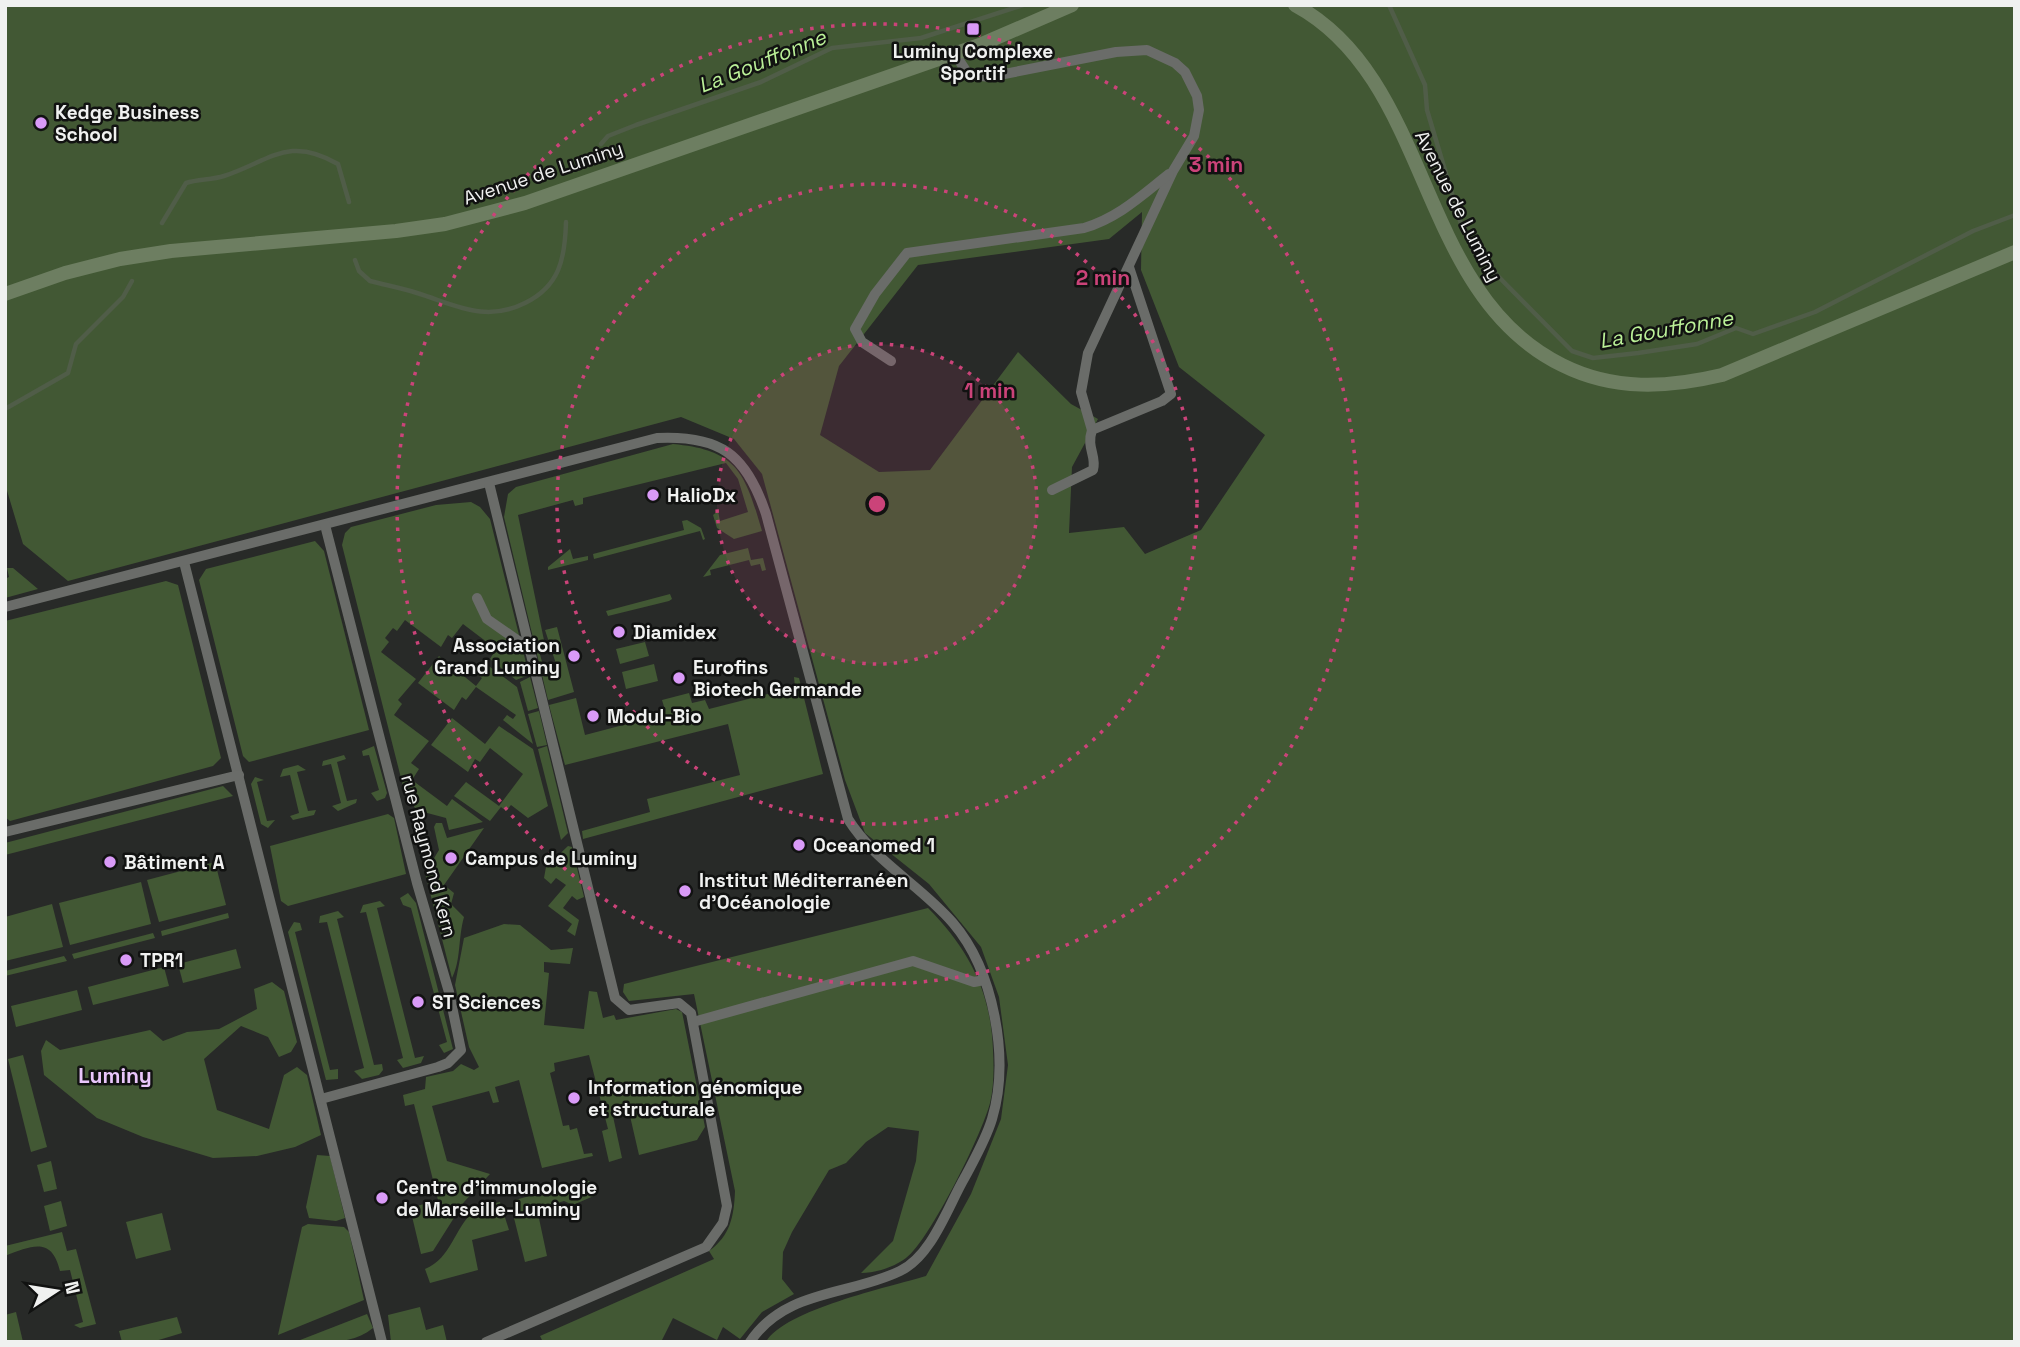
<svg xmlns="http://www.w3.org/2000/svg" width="2020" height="1347" font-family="'Space Grotesk',sans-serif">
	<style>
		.green { fill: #425834; fill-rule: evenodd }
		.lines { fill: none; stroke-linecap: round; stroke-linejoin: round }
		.stream { stroke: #505d48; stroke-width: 4.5 }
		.street { stroke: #6a6c69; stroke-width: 10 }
		.secondary { stroke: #6d7e61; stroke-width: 14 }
		.ring { fill: none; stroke: #cb4379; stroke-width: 3.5; stroke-dasharray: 3.5 7 }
		.poi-dot { fill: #d99af7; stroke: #111211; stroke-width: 2.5 }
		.labels { text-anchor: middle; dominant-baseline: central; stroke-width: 5; stroke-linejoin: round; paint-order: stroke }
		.poi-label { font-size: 19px; font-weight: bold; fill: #f0f1f0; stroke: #111211; text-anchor: start }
		.street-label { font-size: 19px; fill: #f0f1f0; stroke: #111211 }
		.water-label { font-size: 21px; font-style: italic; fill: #bbf198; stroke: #111211 }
		.neighbourhood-label { font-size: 21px; font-weight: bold; fill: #e9c6fb; stroke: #111211 }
		.centre { fill: #cb4379; stroke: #111211; stroke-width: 3.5 }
		.ring-label { font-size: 21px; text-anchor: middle; font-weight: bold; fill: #cb4379; stroke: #111211; stroke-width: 5; stroke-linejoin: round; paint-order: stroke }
	</style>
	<rect width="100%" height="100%" fill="#282a28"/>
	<g class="green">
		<path d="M5,5h2010v1337h-1249c18,-32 123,-55 160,-66l45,-82 30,-75 7,-54 -9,-68 -18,-50 -52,-63 -64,-51 -20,-53 -83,-306 -28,-35 -53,-22 -613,164 -45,-37 -18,-60zM1142,212l-1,58 38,97 86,68 -64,95 -56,24 -21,-27 -55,6 3,-66 26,-48 -27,-15 -53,-52 -88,118 -51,2 -59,-37 19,-69 79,-101 191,-26z"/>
		<path d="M673,444c65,6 72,29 89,87l-28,8 -17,-11 -4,-13 5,-4 2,10 28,-9 -10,-33 -12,-16 -143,35v6l-8,2 -2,-6 -55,15 27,130 -7,2 7,26 13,-3 -13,-40 12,-3 17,65 -26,8 -44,-183 4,-23 8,-7z"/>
		<polygon points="471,502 480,507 490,519 529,675 516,680 490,659 496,649 463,624 452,638 448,635 441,647 405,620 397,631 393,628 385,638 389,642 381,652 416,679 398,700 402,704 394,715 429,741 411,763 419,769 412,780 447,806 452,799 483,822 449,830 446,818 416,810 403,786 342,545 345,533 351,527 436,505"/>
		<polygon points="687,520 701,528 705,539 703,540 700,531 594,559 593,554 684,530 682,521"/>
		<polygon points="315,541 324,551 369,730 249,762 243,756 199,580 206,569"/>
		<polygon points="748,548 751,560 763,558 766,570 762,571 760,564 751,566 749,560 710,570 711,575 703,577 720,555"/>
		<polygon points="570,549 573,559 588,556 588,560 548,570 548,567"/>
		<polygon points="7,568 13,568 38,589 5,598 5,579 9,577"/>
		<polygon points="166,581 178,585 221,758 213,766 10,821 5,817 5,621"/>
		<polygon points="670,594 672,599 669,601 608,616 606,611"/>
		<polygon points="645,642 649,656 620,664 616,649"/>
		<polygon points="439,656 476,686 482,678 478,675 486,664 517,687 533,744 503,720 507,715 513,719 516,715 476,687 466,700 462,697 454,710 418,683"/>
		<polygon points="654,664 658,681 626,689 622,672"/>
		<polygon points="530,677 538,708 528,711 520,682"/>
		<polygon points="794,677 799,678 823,774 583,839 582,831 650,812 647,799 740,775 728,724 565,765 549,705 576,698 585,735 650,718 649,714 665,710 662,700 689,693 692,703 705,700 709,709 795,687"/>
		<polygon points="539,711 547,745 537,747 528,714"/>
		<polygon points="452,718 485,744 499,726 533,749 548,806 528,818 511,805 506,811 501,807 490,821 454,796 466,782 499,806 523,774 490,748 480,762 475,759 468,772 431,745"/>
		<polygon points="374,746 387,793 385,798 377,801 371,793 379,790 369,755 363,756 362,751"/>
		<polygon points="547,746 568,833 561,840 538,749"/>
		<polygon points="344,755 346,759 337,762 347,801 357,799 356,803 338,811 332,806 341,803 331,764 322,766 323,761"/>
		<polygon points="298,765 306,770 297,772 308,811 316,810 314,815 293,820 290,816 299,813 290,775 280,777 283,769"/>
		<polygon points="255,777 264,780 257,782 267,821 275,820 268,828 261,824 251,784"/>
		<polygon points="223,786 233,796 5,855 5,843"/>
		<polygon points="388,814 394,818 406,874 288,906 281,901 270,846"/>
		<path d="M436,823h6l5,15 37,-10 -40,57 10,8 -3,11 13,13c-6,21 -3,44 -12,61l-27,-105 14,-23 -5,-23z"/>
		<polygon points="568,846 572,847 584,897 577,900 572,896 563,908 579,920 575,936 567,931 572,924 548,906 566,885 556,878 551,884 544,878 546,867"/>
		<polygon points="215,862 226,905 159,922 147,880"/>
		<polygon points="141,882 151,924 70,945 59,903"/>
		<polygon points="408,893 416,903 453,1049 444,1053 439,1045 447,1042 411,908 403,905 400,898"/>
		<polygon points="380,901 385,906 377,908 415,1058 424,1056 421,1063 403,1068 397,1060 403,1058 366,912 360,913 363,905"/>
		<polygon points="52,904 63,947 5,961 5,917"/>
		<path d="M928,908c40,40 63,83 65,142 1,17 1,37 -3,53 -8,31 -60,137 -84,155 -12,9 -30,15 -45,15l32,-32 23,-80 3,-30 -31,-4 -22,15 -20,21 -17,7 -37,62 -9,20 -1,27 12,15 -32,18 -22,27 -17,-12 -6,13 -44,-22 -12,24h-118l-3,-6 174,-77 -5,-8c21,-15 25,-34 26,-60l-41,-197 -65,7 -6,-9 1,-8z"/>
		<polygon points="338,911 344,917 337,919 374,1065 382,1064 383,1070 379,1075 362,1079 354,1071 364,1068 327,922 319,923 320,916"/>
		<polygon points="228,913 229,918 162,936 161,931"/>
		<polygon points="294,922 300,923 302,930 295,932 330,1070 338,1069 338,1079 326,1080 288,932"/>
		<polygon points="504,924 520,925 551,950 573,948 570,964 544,962 544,972 549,973 544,1025 584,1029 589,991 597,992 603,1018 614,1015 616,1020 676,1009 682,1012 705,1127 697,1140 639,1155 627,1103 611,1107 622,1158 609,1162 602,1131 608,1129 589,1055 554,1063 555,1071 550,1073 563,1126 569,1125 570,1130 577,1128 584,1154 592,1153 593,1156 542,1168 519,1080 495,1087 499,1102 493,1103 489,1091 432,1106 447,1161 490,1174 464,1202 433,1251 421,1254 410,1208 438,1200 414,1104 405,1106 403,1095 425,1089 426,1077 453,1071 461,1064 474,1070 479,1067 469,1047 455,985 464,938"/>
		<polygon points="153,933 155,938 74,959 72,954"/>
		<polygon points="236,949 241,968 183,983 178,964"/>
		<polygon points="64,956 67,961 5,976 5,971"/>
		<polygon points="164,967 169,986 93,1005 88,987"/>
		<polygon points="272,982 284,991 297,1042 291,1052 279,1057 268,1037 241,1026 204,1059 217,1110 269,1129 284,1075 297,1067 307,1075 321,1135 295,1147 257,1156 213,1158 143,1137 97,1118 44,1075 41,1051 46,1040 60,1050 150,1030 163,1041 187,1032 219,1029 257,1009 254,989"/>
		<polygon points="77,990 82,1010 16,1027 11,1006"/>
		<polygon points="23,1055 47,1147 31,1152 8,1059"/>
		<polygon points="317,1155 330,1156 345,1218 336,1221 309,1218 306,1207"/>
		<polygon points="51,1161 57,1189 44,1192 37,1165"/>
		<polygon points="587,1180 592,1183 596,1195 573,1205 564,1201 537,1209 547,1256 525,1262 512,1210 515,1200"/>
		<polygon points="61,1201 67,1226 50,1231 44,1206"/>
		<path d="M500,1202l9,28 -37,10 6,30 -48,13 -5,-14c27,-11 29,-41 49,-58 7,-6 17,-7 26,-9z"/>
		<polygon points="162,1213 171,1250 136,1259 126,1222"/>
		<polygon points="308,1224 344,1227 349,1232 364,1300 278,1335 302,1227"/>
		<path d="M62,1232l5,19 9,-2 20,75 -16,4 -6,-3 9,-3 -13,-52 -10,1c-8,-34 -27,-26 -55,-15v-10z"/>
		<polygon points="420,1307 426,1330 443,1325 447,1342 391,1342 388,1315"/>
		<polygon points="16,1312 23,1342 5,1342 5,1315"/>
		<path d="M367,1314l6,14c-22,18 -51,14 -78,14z"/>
		<polygon points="177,1317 182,1333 152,1342 122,1342 119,1331"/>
	</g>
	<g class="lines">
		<g class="stream">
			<polyline points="1389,5 1425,85 1427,110 1462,227 1485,263 1572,351 1593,358 1638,353 1697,344 1736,328 1753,334 1815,312 1973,231 2015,215"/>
			<polyline points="601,144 608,136 636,125 761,82 832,48 921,38 1023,5"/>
			<path d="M162,223l24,-40c12,-4 25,-3 38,-7 46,-15 64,-41 114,-12l11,38"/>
			<path d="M355,260l4,11 11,10c15,4 31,7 47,12 39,12 68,30 108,10 35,-17 40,-45 41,-81"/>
			<polyline points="5,409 68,373 76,344 123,297 132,281"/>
		</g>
		<g class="street">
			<polyline points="955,54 968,74 989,77 1116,52 1147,50 1175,63 1185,72 1197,96 1199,110 1194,136 1173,171 1088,353 1081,392 1092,430"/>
			<path d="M891,361l-29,-19 -7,-13 20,-35 32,-41 177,-25c34,-10 57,-32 85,-54"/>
			<path d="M1052,490l41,-20c4,-14 -7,-22 -1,-40l70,-29 9,-7 -42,-127"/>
			<polyline points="184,562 382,1342"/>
			<polyline points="477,598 487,619 530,649"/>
			<path d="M5,607l652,-169c63,-3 89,16 109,76l82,305c27,43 72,66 105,104 41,48 57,136 39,196 -6,20 -17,39 -27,58 -17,29 -33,79 -65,94 -51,25 -115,18 -150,71"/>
			<polyline points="5,832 239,775"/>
			<polyline points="693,1022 913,961 974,982 984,980"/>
			<polyline points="321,1099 438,1067 448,1063 461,1050 449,992 417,883 325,525"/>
			<polyline points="486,1342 706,1247 723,1223 727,1206 691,1013 679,1003 629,1010 615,998 489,483"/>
		</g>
		<g class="secondary">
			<path d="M1295,5c139,75 120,288 267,360 52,26 105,23 160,10l293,-123"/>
			<polyline points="5,294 65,273 120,259 171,251 396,231 445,224 525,203 982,44 1072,5"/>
		</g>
	</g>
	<circle cx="877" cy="504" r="160" fill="#cb4379" fill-opacity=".12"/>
	<g class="ring">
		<circle cx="877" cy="504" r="160"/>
		<circle cx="877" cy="504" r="320"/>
		<circle cx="877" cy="504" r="480"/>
	</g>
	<g class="poi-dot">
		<rect x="966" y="22" width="14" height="14" rx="3.5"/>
		<circle cx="41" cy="123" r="7"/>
		<circle cx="653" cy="495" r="7"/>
		<circle cx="619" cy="632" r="7"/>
		<circle cx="574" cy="656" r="7"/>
		<circle cx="679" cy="678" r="7"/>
		<circle cx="593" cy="716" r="7"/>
		<circle cx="799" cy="845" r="7"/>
		<circle cx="451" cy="858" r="7"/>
		<circle cx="110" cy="862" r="7"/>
		<circle cx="685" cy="891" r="7"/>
		<circle cx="126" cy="960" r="7"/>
		<circle cx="418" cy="1002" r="7"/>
		<circle cx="574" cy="1098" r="7"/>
		<circle cx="382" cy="1198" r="7"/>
	</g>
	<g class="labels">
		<g class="poi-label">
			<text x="973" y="51" text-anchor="middle">Luminy Complexe<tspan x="973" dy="22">Sportif</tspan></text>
			<text x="55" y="112">Kedge Business<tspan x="55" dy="22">School</tspan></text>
			<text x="667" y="495">HalioDx</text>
			<text x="633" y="632">Diamidex</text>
			<text x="560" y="645" text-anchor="end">Association<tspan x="560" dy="22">Grand Luminy</tspan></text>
			<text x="693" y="667">Eurofins<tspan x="693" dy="22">Biotech Germande</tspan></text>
			<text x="607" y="716">Modul-Bio</text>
			<text x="813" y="845">Oceanomed 1</text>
			<text x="465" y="858">Campus de Luminy</text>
			<text x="124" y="862">Bâtiment A</text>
			<text x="699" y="880">Institut Méditerranéen<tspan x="699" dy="22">d'Océanologie</tspan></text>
			<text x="140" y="960">TPR1</text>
			<text x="432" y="1002">ST Sciences</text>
			<text x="588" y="1087">Information génomique<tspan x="588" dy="22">et structurale</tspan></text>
			<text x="396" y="1187">Centre d'immunologie<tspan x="396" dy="22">de Marseille-Luminy</tspan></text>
		</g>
		<g class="street-label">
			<text transform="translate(543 173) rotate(-18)">Avenue de Luminy</text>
			<text transform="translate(1458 206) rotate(63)">Avenue de Luminy</text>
			<text transform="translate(429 856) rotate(75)">rue Raymond Kern</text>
		</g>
		<g class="water-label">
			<text transform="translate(762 61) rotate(-22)">La Gouffonne</text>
			<text transform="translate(1666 329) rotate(-10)">La Gouffonne</text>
		</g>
		<g class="neighbourhood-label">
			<text x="115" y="1075">Luminy</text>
		</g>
	</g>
	<circle cx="877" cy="504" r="10" class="centre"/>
	<g class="ring-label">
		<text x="1216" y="172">3 min</text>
		<text x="1103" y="285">2 min</text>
		<text x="990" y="398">1 min</text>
	</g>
	<rect width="2020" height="1347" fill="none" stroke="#f0f1f0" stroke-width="14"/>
	<g transform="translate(56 1291) rotate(78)" stroke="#111211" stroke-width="5" paint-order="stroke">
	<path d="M0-5L12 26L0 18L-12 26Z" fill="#f0f1f0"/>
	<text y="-10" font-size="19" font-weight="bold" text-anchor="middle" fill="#f0f1f0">N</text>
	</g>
</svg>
